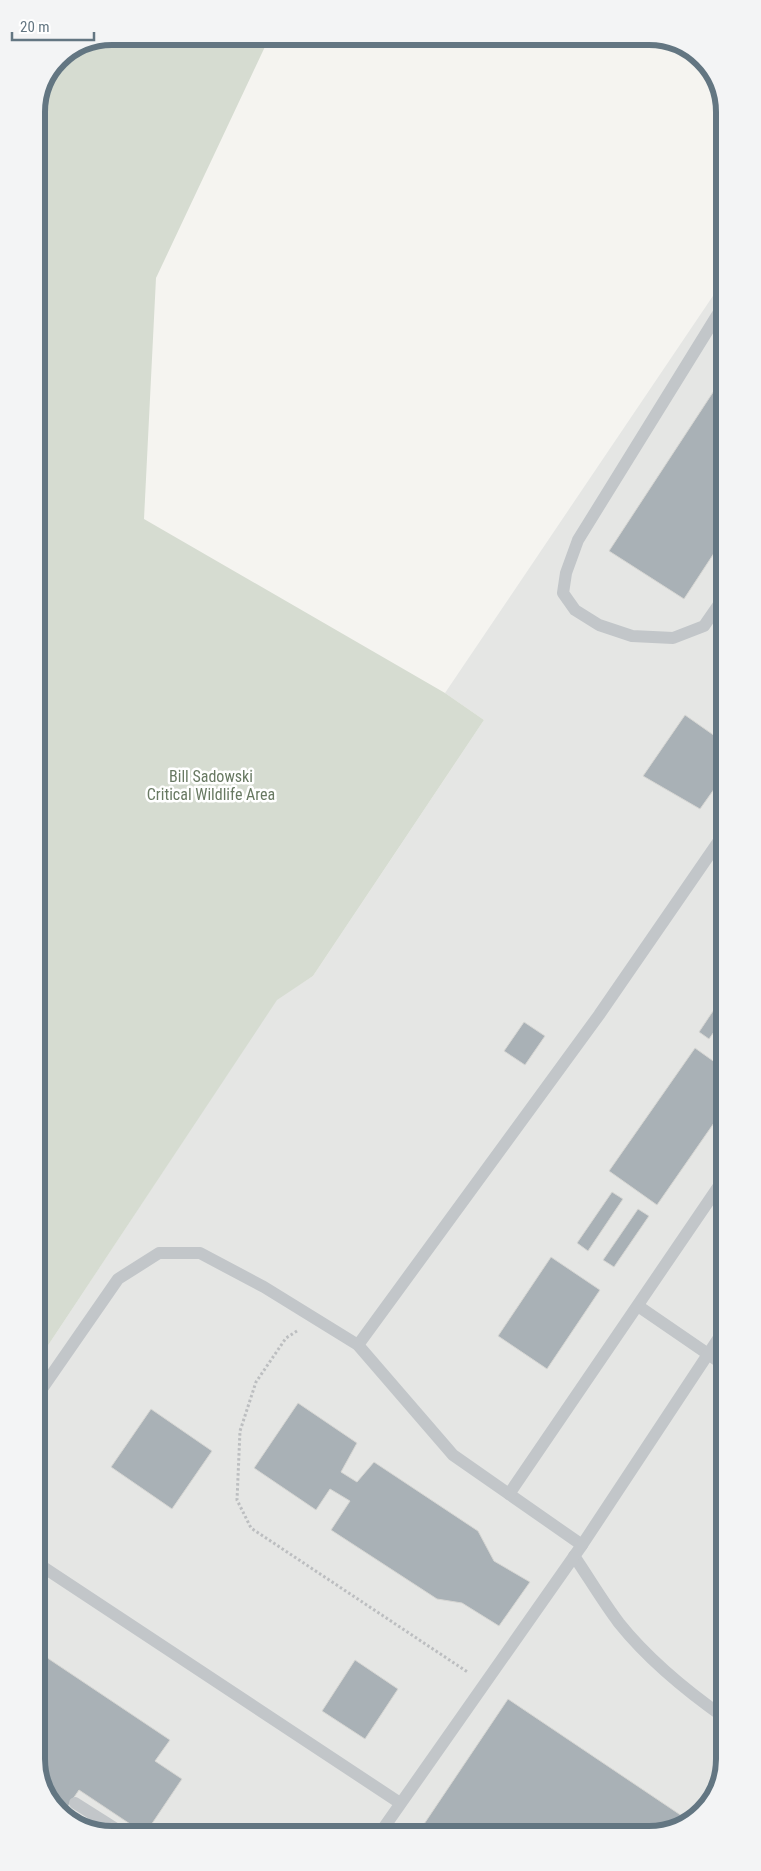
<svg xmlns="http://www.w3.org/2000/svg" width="761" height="1871" font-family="'Roboto Condensed',sans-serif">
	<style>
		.built { fill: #e5e6e4 }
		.green { fill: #d6dcd1 }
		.building { fill: #a9b1b6; stroke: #d6d6d3 }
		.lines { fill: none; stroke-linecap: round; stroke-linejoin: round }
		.path { stroke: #bcbec0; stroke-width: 3; stroke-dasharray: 2.5 2.5; stroke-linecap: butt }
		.service { stroke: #c2c6c9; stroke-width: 12 }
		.labels { text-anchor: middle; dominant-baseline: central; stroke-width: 5; stroke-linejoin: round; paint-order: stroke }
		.park-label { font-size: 16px; fill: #687962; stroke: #fff }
		.rim { fill: none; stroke: #637682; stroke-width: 6 }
	</style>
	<rect width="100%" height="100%" fill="#f5f4f0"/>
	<polygon class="built" points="721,284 725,1759 709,1805 673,1831 107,1835 66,1819 40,1783 39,1359 277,999 313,976 484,720 445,693"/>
	<polygon class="green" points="112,36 270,36 156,278 144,519 445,693 484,720 313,976 277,1000 39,1359 36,107 59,58"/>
	<g class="building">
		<polygon points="721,380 722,541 684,599 609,551"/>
		<polygon points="685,715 722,741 722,778 700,809 643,776"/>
		<polygon points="723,996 723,1019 709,1039 699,1032"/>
		<polygon points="524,1022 545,1036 525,1065 504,1051"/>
		<polygon points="695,1048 723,1068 723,1110 657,1205 609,1171"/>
		<polygon points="612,1192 623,1199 588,1251 577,1243"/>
		<polygon points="638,1209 649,1216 614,1267 603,1260"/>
		<polygon points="551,1257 600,1290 547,1369 498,1336"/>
		<polygon points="298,1403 357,1443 341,1472 357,1482 374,1462 478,1531 494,1561 530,1582 499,1626 462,1603 437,1599 331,1530 350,1501 330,1489 316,1510 254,1468"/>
		<polygon points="151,1409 212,1451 172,1509 111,1467"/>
		<polygon points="40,1653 170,1740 155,1761 182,1779 145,1834 79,1790 64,1812 76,1820 74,1822 66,1819 40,1783"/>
		<polygon points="355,1660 398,1689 365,1739 322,1711"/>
		<polygon points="508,1699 688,1820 673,1831 418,1833"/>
	</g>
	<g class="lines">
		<polyline class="path" points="297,1331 286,1338 256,1382 240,1431 237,1500 251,1528 469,1673"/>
		<g class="service">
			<polyline points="721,309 578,540 566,573 563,593 575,610 599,625 632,636 673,638 704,626 722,600"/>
			<polyline points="638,1306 724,1365"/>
			<polyline points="358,1345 599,1015 723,835"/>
			<polyline points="39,1393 118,1279 159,1253 200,1253 264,1287 358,1345 453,1455 582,1545"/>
			<polyline points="509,1494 723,1180"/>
			<path d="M574,1556c15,22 29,46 45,67 28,35 69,69 106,95"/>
			<polyline points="40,1565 400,1803"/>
			<polyline points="75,1803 124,1834"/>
			<polyline points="380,1833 582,1545 724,1330"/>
		</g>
	</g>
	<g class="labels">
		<g class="park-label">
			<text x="211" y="776">Bill Sadowski<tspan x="211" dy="18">Critical Wildlife Area</tspan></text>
		</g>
	</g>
	<path d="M0 0H761V1871H0ZM112 45H649A67 67 0 0 1 716 112V1759A67 67 0 0 1 649 1826H112A67 67 0 0 1 45 1759V112A67 67 0 0 1 112 45Z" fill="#f3f4f5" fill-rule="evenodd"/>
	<path class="rim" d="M112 45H649A67 67 0 0 1 716 112V1759A67 67 0 0 1 649 1826H112A67 67 0 0 1 45 1759V112A67 67 0 0 1 112 45Z"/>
	<path d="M12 32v8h82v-8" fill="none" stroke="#637682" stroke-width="2.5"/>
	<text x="20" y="32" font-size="15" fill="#637682" stroke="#ffffff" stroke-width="4" paint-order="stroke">20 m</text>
</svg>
